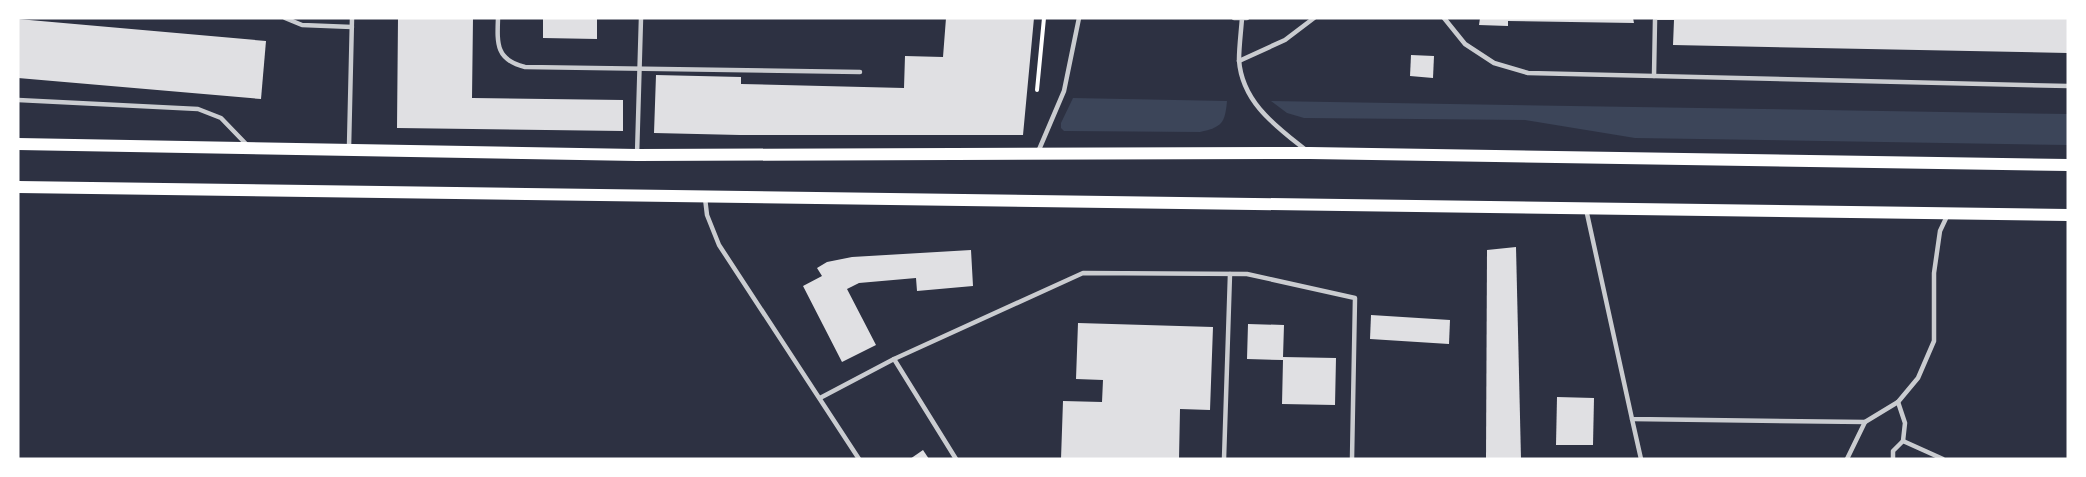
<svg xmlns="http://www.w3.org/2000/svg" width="2086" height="477" font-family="'Noto Sans',sans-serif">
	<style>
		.green { fill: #3c4559 }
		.building { fill: #e0e0e3 }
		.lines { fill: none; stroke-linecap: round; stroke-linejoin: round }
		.path { stroke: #fff; stroke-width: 4 }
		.service { stroke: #caccd0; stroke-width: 4.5 }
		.secondary { stroke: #fff; stroke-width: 12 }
	</style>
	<rect width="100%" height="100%" fill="#2d3142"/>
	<g class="green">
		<path d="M1073,98l154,3c-2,22 -5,26 -27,31l-136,-1 -3,-3v-5z"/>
		<polygon points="1271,101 2068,114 2068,145 1635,138 1525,120 1304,118 1287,113"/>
	</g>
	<g class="building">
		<polygon points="398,18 473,18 472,98 623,100 623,131 397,128"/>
		<polygon points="543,18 597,18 597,39 543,38"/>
		<polygon points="946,18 1034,18 1023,135 740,135 654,133 656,75 741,77 741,84 904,88 905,56 943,57"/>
		<polygon points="1480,18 1633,18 1634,23 1508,21 1508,26 1479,25"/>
		<polygon points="1653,18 2068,18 2068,53 1673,45 1674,20 1653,20"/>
		<polygon points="18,19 266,41 261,99 18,78"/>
		<polygon points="1411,55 1434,56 1433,78 1410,76"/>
		<polygon points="1516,247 1521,459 1486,459 1487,250"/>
		<polygon points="971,250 973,286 917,291 916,278 859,283 847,289 876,345 842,362 803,286 822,276 817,268 827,262 852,257"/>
		<polygon points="1371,315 1450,320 1449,344 1370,339"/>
		<polygon points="1078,323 1213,327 1210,410 1180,409 1179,459 1061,459 1063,401 1102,402 1103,380 1076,379"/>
		<polygon points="1248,324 1284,325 1283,357 1336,358 1335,405 1282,404 1283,360 1247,359"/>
		<polygon points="1557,397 1594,398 1593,445 1556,445"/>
		<polygon points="923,450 929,459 910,459"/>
	</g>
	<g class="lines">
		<polyline class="path" points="1037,90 1044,18"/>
		<g class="service">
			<polyline points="285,18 302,25 352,27"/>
			<path d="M498,18c-1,26 -2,42 27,49l335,5"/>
			<polyline points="1234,18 1247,18"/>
			<path d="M1242,18c-1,14 -3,29 -3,42 3,43 38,67 68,91"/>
			<polyline points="1444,18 1465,44 1494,63 1528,73 2068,86"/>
			<polyline points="1239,61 1285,40 1314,18"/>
			<polyline points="1654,76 1655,20"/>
			<polyline points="18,100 198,109 221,118 248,146"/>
			<polyline points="349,147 352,18"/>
			<polyline points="1038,152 1064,91 1079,18"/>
			<polyline points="637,155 641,18"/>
			<polyline points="705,198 707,215 719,245 859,459"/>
			<polyline points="1586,209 1632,419 1865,422 1898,402 1918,378 1934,341 1934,273 1940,231 1948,214"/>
			<polyline points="894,359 956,459"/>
			<polyline points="820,398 894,359 1083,273 1247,274 1355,298 1352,459"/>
			<polyline points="1898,402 1905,423 1903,441"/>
			<polyline points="1632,419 1641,459"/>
			<polyline points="1224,459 1230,274"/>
			<polyline points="1847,459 1865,422"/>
			<polyline points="1893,459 1893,451 1903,441 1943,459"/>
		</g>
		<g class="secondary">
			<polyline points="18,144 637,155 1310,153 2068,165"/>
			<polyline points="18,187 2068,215"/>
		</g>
	</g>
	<rect width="2086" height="477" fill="none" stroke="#ffffff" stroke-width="39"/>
</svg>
